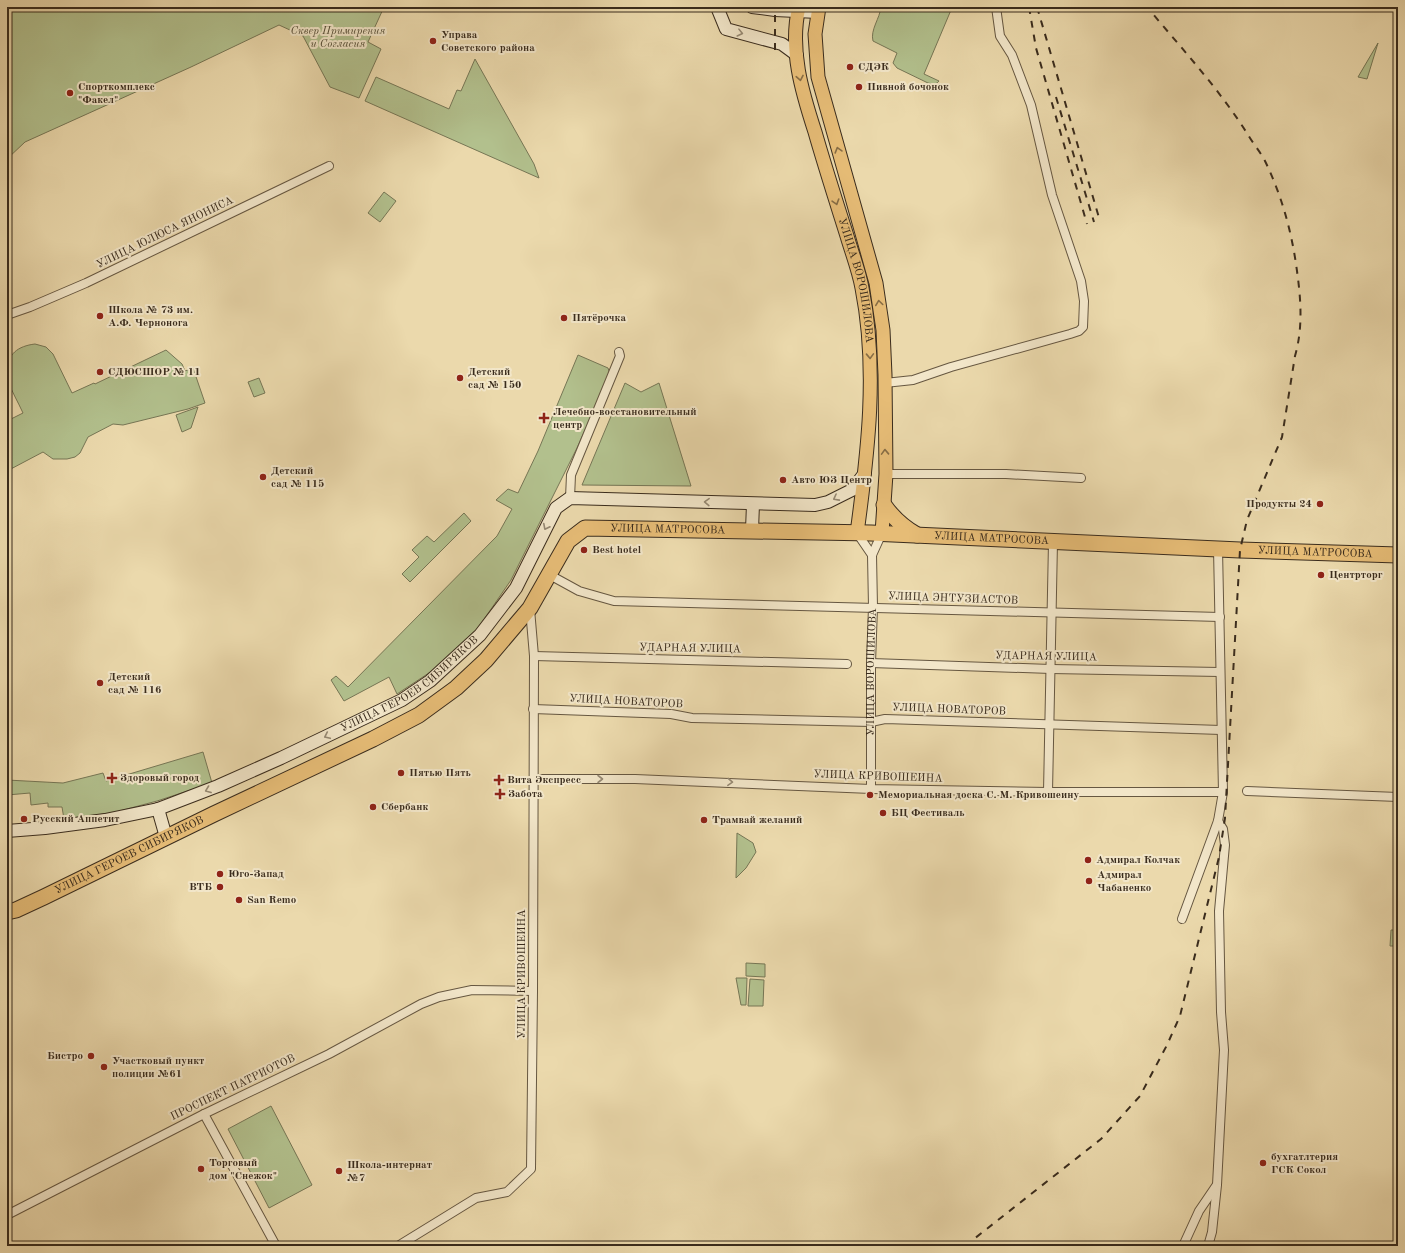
<svg xmlns="http://www.w3.org/2000/svg" width="1405" height="1253" font-family="'Old Standard TT',serif">
	<style>
		.green { fill: #b2c08d; stroke: #767655 }
		.lines { fill: none; stroke-linecap: round; stroke-linejoin: round }
		.street-casing { stroke: #665741; stroke-width: 10 }
		.secondary-casing { stroke: #3a2c1d; stroke-width: 14 }
		.primary-casing { stroke: #3a2c1d; stroke-width: 15 }
		.highway-casing { stroke: #3a2c1d; stroke-width: 17 }
		.street { stroke: #f2e6c9; stroke-width: 8 }
		.secondary { stroke: #f2e6c9; stroke-width: 12 }
		.primary { stroke: #e6bc76; stroke-width: 13 }
		.highway { stroke: #e6bc76; stroke-width: 15 }
		.rail { stroke: #3a2c1d; stroke-width: 2; stroke-dasharray: 7 7; stroke-linecap: butt }
		.oneway { stroke: #968973 }
		.oneway2 { stroke: #876d45 }
		.poi-dot { fill: #8f2418; stroke: #f2e6c9; stroke-width: 1.5 }
		.labels { text-anchor: middle; dominant-baseline: central; stroke-width: 4; stroke-linejoin: round; paint-order: stroke }
		.park-label { font-size: 11px; font-style: italic; fill: #524a33; stroke: #f2e6c9 }
		.poi-label { font-size: 11px; font-weight: bold; fill: #3a2c1d; stroke: #f2e6c9; text-anchor: start }
		.street-label { font-size: 11px; fill: #3a2c1d; stroke: #f2e6c9 }
	</style>
	<rect width="100%" height="100%" fill="#ebd9ac"/>
	<filter id="stains"><feTurbulence type="fractalNoise" baseFrequency=".005" numOctaves="4"/><feColorMatrix values="0 0 0 0 .2 0 0 0 0 .09 0 0 0 0 .02 0 0 0 .5 -.17"/></filter>
	<radialGradient id="worn" r=".72"><stop offset=".6" stop-color="#630" stop-opacity="0"/><stop offset="1" stop-color="#630" stop-opacity=".3"/></radialGradient>
	<g class="green">
		<polygon points="7,7 384,7 368,42 381,49 359,98 330,87 303,36 279,25 191,67 25,142 7,159"/>
		<path d="M881,7h70v3l-27,64 15,7c-3,4 -7,3 -11,2l-31,-15 -4,-5 4,-10 -24,-12c-3,-11 7,-23 8,-34z"/>
		<polygon points="1378,43 1367,79 1358,77"/>
		<polygon points="475,59 534,164 539,178 365,101 376,77 449,109 457,90 461,91"/>
		<polygon points="384,192 396,201 380,222 368,213"/>
		<path d="M35,344l11,3 7,7 19,39 22,-10 1,1 71,-34 16,14 3,7 8,-3 12,35 -17,6 -65,16 -10,-1 -25,13 -8,16 -5,4 -8,2h-14l-10,-7 -36,19v-50l16,-8c-5,-11 -11,-21 -15,-32 -1,-3 -1,-6 -1,-9 0,-18 11,-26 28,-28z"/>
		<polygon points="578,355 608,368 610,374 577,448 511,580 478,628 438,667 397,694 389,677 344,701 331,680 336,676 348,687 497,536 512,509 496,500 508,489 518,493 538,451"/>
		<polygon points="259,378 265,393 254,397 248,382"/>
		<polygon points="625,383 641,392 659,383 691,486 582,485"/>
		<polygon points="198,407 191,428 182,432 176,415"/>
		<polygon points="464,513 471,521 410,582 402,574 419,557 412,550 427,536 434,542"/>
		<polygon points="203,752 212,783 157,801 112,813 64,819 62,807 48,807 48,803 31,805 30,793 7,795 7,780 63,783 103,773 106,781"/>
		<polygon points="737,833 753,843 756,852 746,868 736,878"/>
		<polygon points="1391,930 1398,930 1398,946 1390,946"/>
		<polygon points="746,963 765,964 765,977 746,976"/>
		<polygon points="736,978 747,978 746,1005 741,1005"/>
		<polygon points="750,979 764,980 763,1006 748,1006"/>
		<polygon points="271,1106 312,1185 269,1208 228,1129"/>
	</g>
	<g class="lines">
		<defs>
			<g id="street">
				<polyline points="7,315 30,307 86,283 329,166"/>
				<polyline points="885,383 913,380 951,367 1070,334 1079,331 1083,327 1084,301 1081,281 1052,195 1031,105 1012,55 1000,36 996,7"/>
				<polyline points="886,474 1006,474 1081,478"/>
				<polyline points="570,498 571,475 620,356 619,352"/>
				<polyline points="857,533 872,555"/>
				<polyline points="548,574 579,591 614,601 1220,617"/>
				<polyline points="534,656 847,664"/>
				<polyline points="871,663 1051,669 1220,672"/>
				<polyline points="533,709 671,714 692,718 871,722 885,719 1221,730"/>
				<polyline points="533,779 635,779 871,789 1048,792 1223,792"/>
				<path id="s1" d="M871,789v-126l2,-56 -1,-52 10,-22"/>
				<polyline points="1247,791 1398,797"/>
				<polyline points="1048,792 1053,542"/>
				<polyline points="1182,919 1218,821 1223,792 1218,549"/>
				<polyline points="204,1114 276,1246"/>
				<polyline points="7,1215 204,1114 329,1054 421,1004 439,997 472,990 533,991"/>
				<polyline points="398,1246 476,1198 507,1192 531,1169 533,991 534,656 530,609"/>
				<polyline points="1183,1246 1199,1211 1216,1186"/>
				<polyline points="1208,1246 1212,1232 1217,1185 1224,1050 1221,1012 1219,911 1225,845 1223,829 1218,821"/>
			</g>
			<g id="secondary">
				<polyline points="717,7 726,29 782,44 797,55"/>
				<polyline points="752,7 775,10 818,12"/>
				<polyline points="752,530 753,504"/>
				<polyline points="158,809 166,837"/>
				<path id="s2" d="M7,831l38,-3 60,-8 53,-11 60,-23 63,-28 121,-58 28,-19 50,-46 36,-47 40,-80 14,-10 245,7 13,-3 24,-12 13,-17"/>
			</g>
			<g id="primary">
				<path id="s3" d="M799,7c-10,42 3,85 16,125 10,35 21,69 32,104 5,17 12,35 15,52 16,81 6,164 -5,245"/>
				<polyline points="819,7 815,34 818,77 876,283 883,330 885,375 886,474 882,533"/>
			</g>
			<g id="highway">
				<path d="M884,505c9,13 19,22 33,30"/>
				<path id="s4" d="M7,912l9,-2 28,-13 170,-83 159,-75 46,-24 37,-27 30,-28 44,-52 38,-67 17,-13 286,5 369,17 158,5"/>
			</g>
		</defs>
		<use href="#street" class="street-casing"/>
		<use href="#secondary" class="secondary-casing"/>
		<use href="#primary" class="primary-casing"/>
		<use href="#highway" class="highway-casing"/>
		<use href="#street" class="street"/>
		<use href="#secondary" class="secondary"/>
		<use href="#primary" class="primary"/>
		<use href="#highway" class="highway"/>
		<g class="rail">
			<polyline points="1029,7 1036,48 1087,224"/>
			<polyline points="1037,7 1100,221"/>
			<polyline points="775,50 775,7"/>
			<polyline points="1056,97 1094,222"/>
			<path d="M965,1246l136,-107 39,-43 27,-51 13,-29 39,-159 6,-39 15,-268 7,-30 35,-83 13,-81c8,-28 6,-56 2,-85 -5,-38 -15,-75 -32,-110 -4,-8 -10,-15 -15,-23 -29,-47 -67,-88 -103,-131"/>
		</g>
	</g>
	<defs><path id="oneway-chevron" d="M-2-3.5L2.5 0L-2 3.5" fill="none" stroke-width="1.6" stroke-linecap="round" stroke-linejoin="round"/></defs>
	<g class="oneway">
		<use href="#oneway-chevron" transform="translate(740 33) rotate(14)"/>
		<use href="#oneway-chevron" transform="translate(836 498) rotate(152)"/>
		<use href="#oneway-chevron" transform="translate(707 502) rotate(-178)"/>
		<use href="#oneway-chevron" transform="translate(546 527) rotate(117)"/>
		<use href="#oneway-chevron" transform="translate(327 736) rotate(155)"/>
		<use href="#oneway-chevron" transform="translate(600 779)"/>
		<use href="#oneway-chevron" transform="translate(730 782) rotate(3)"/>
		<use href="#oneway-chevron" transform="translate(208 790) rotate(159)"/>
	</g>
	<g class="oneway2">
		<use href="#oneway-chevron" transform="translate(800 78) rotate(79)"/>
		<use href="#oneway-chevron" transform="translate(838 150) rotate(-106)"/>
		<use href="#oneway-chevron" transform="translate(836 202) rotate(73)"/>
		<use href="#oneway-chevron" transform="translate(879 303) rotate(-98)"/>
		<use href="#oneway-chevron" transform="translate(870 356) rotate(88)"/>
		<use href="#oneway-chevron" transform="translate(885 452) rotate(-92)"/>
	</g>
	<g class="poi-dot">
		<circle cx="433" cy="41" r="4"/>
		<circle cx="850" cy="67" r="4"/>
		<circle cx="859" cy="87" r="4"/>
		<circle cx="70" cy="93" r="4"/>
		<circle cx="100" cy="316" r="4"/>
		<circle cx="564" cy="318" r="4"/>
		<circle cx="100" cy="372" r="4"/>
		<circle cx="460" cy="378" r="4"/>
		<path d="M542 412h4v4h4v4h-4v4h-4v-4h-4v-4h4z"/>
		<circle cx="263" cy="477" r="4"/>
		<circle cx="783" cy="480" r="4"/>
		<circle cx="1320" cy="504" r="4"/>
		<circle cx="584" cy="550" r="4"/>
		<circle cx="1321" cy="575" r="4"/>
		<circle cx="100" cy="683" r="4"/>
		<circle cx="401" cy="773" r="4"/>
		<path d="M110 772h4v4h4v4h-4v4h-4v-4h-4v-4h4z"/>
		<path d="M497 774h4v4h4v4h-4v4h-4v-4h-4v-4h4z"/>
		<path d="M498 788h4v4h4v4h-4v4h-4v-4h-4v-4h4z"/>
		<circle cx="870" cy="795" r="4"/>
		<circle cx="373" cy="807" r="4"/>
		<circle cx="883" cy="813" r="4"/>
		<circle cx="24" cy="819" r="4"/>
		<circle cx="704" cy="820" r="4"/>
		<circle cx="1088" cy="860" r="4"/>
		<circle cx="220" cy="874" r="4"/>
		<circle cx="1089" cy="881" r="4"/>
		<circle cx="220" cy="887" r="4"/>
		<circle cx="239" cy="900" r="4"/>
		<circle cx="91" cy="1056" r="4"/>
		<circle cx="104" cy="1067" r="4"/>
		<circle cx="1263" cy="1163" r="4"/>
		<circle cx="201" cy="1169" r="4"/>
		<circle cx="339" cy="1171" r="4"/>
	</g>
	<g class="labels">
		<g class="park-label">
			<text x="338" y="31">Сквер Примирения<tspan x="338" dy="13">и Согласия</tspan></text>
		</g>
		<g class="poi-label">
			<text x="441" y="35">Управа<tspan x="441" dy="13">Советского района</tspan></text>
			<text x="858" y="67">СДЭК</text>
			<text x="78" y="87">Спорткомплекс<tspan x="78" dy="13">"Факел"</tspan></text>
			<text x="867" y="87">Пивной бочонок</text>
			<text x="108" y="310">Школа № 73 им.<tspan x="108" dy="13">А.Ф. Чернонога</tspan></text>
			<text x="572" y="318">Пятёрочка</text>
			<text x="108" y="372">СДЮСШОР № 11</text>
			<text x="468" y="372">Детский<tspan x="468" dy="13">сад № 150</tspan></text>
			<text x="553" y="412">Лечебно-восстановительный<tspan x="553" dy="13">центр</tspan></text>
			<text x="271" y="471">Детский<tspan x="271" dy="13">сад № 115</tspan></text>
			<text x="791" y="480">Авто ЮЗ Центр</text>
			<text x="1312" y="504" text-anchor="end">Продукты 24</text>
			<text x="592" y="550">Best hotel</text>
			<text x="1329" y="575">Центрторг</text>
			<text x="108" y="677">Детский<tspan x="108" dy="13">сад № 116</tspan></text>
			<text x="409" y="773">Пятью Пять</text>
			<text x="120" y="778">Здоровый город</text>
			<text x="507" y="780">Вита Экспресс</text>
			<text x="508" y="794">Забота</text>
			<text x="878" y="795">Мемориальная доска С. М. Кривошеину</text>
			<text x="381" y="807">Сбербанк</text>
			<text x="891" y="813">БЦ Фестиваль</text>
			<text x="32" y="819">Русский Аппетит</text>
			<text x="712" y="820">Трамвай желаний</text>
			<text x="1096" y="860">Адмирал Колчак</text>
			<text x="228" y="874">Юго-Запад</text>
			<text x="1097" y="875">Адмирал<tspan x="1097" dy="13">Чабаненко</tspan></text>
			<text x="212" y="887" text-anchor="end">ВТБ</text>
			<text x="247" y="900">San Remo</text>
			<text x="83" y="1056" text-anchor="end">Бистро</text>
			<text x="112" y="1061">Участковый пункт<tspan x="112" dy="13">полиции №61</tspan></text>
			<text x="1271" y="1157">бухгатлтерия<tspan x="1271" dy="13">ГСК Сокол</tspan></text>
			<text x="209" y="1163">Торговый<tspan x="209" dy="13">дом "Снежок"</tspan></text>
			<text x="347" y="1165">Школа-интернат<tspan x="347" dy="13">№7</tspan></text>
		</g>
		<g class="street-label">
			<text transform="translate(165 233) rotate(-26)">УЛИЦА ЮЛЮСА ЯНОНИСА</text>
			<text stroke="none"><textPath href="#s3" startOffset="282">УЛИЦА ВОРОШИЛОВА</textPath></text>
			<text stroke="none"><textPath href="#s4" startOffset="793">УЛИЦА МАТРОСОВА</textPath></text>
			<text stroke="none"><textPath href="#s4" startOffset="1117">УЛИЦА МАТРОСОВА</textPath></text>
			<text stroke="none"><textPath href="#s4" startOffset="1441">УЛИЦА МАТРОСОВА</textPath></text>
			<text transform="translate(953 599) rotate(2)">УЛИЦА ЭНТУЗИАСТОВ</text>
			<text transform="translate(690 649) rotate(1)">УДАРНАЯ УЛИЦА</text>
			<text transform="translate(1046 657) rotate(1)">УДАРНАЯ УЛИЦА</text>
			<text stroke="none"><textPath href="#s1" startOffset="117">УЛИЦА ВОРОШИЛОВА</textPath></text>
			<text stroke="none"><textPath href="#s2" startOffset="435">УЛИЦА ГЕРОЕВ СИБИРЯКОВ</textPath></text>
			<text transform="translate(626 702) rotate(3)">УЛИЦА НОВАТОРОВ</text>
			<text transform="translate(949 710) rotate(2)">УЛИЦА НОВАТОРОВ</text>
			<text transform="translate(878 777) rotate(2)">УЛИЦА КРИВОШЕИНА</text>
			<text stroke="none"><textPath href="#s4" startOffset="135">УЛИЦА ГЕРОЕВ СИБИРЯКОВ</textPath></text>
			<text transform="translate(522 974) rotate(-90)">УЛИЦА КРИВОШЕИНА</text>
			<text transform="translate(233 1088) rotate(-26)">ПРОСПЕКТ ПАТРИОТОВ</text>
		</g>
	</g>
	<rect width="1405" height="1253" fill="none" stroke="#ebd9ac" stroke-width="24"/>
	<rect x="8" y="8" width="1389" height="1237" fill="none" stroke="#3a2c1d" stroke-width="2"/>
	<rect x="12" y="12" width="1381" height="1229" fill="none" stroke="#3a2c1d"/>
	<rect width="100%" height="100%" filter="url(#stains)"/>
	<rect width="100%" height="100%" fill="url(#worn)"/>
</svg>
